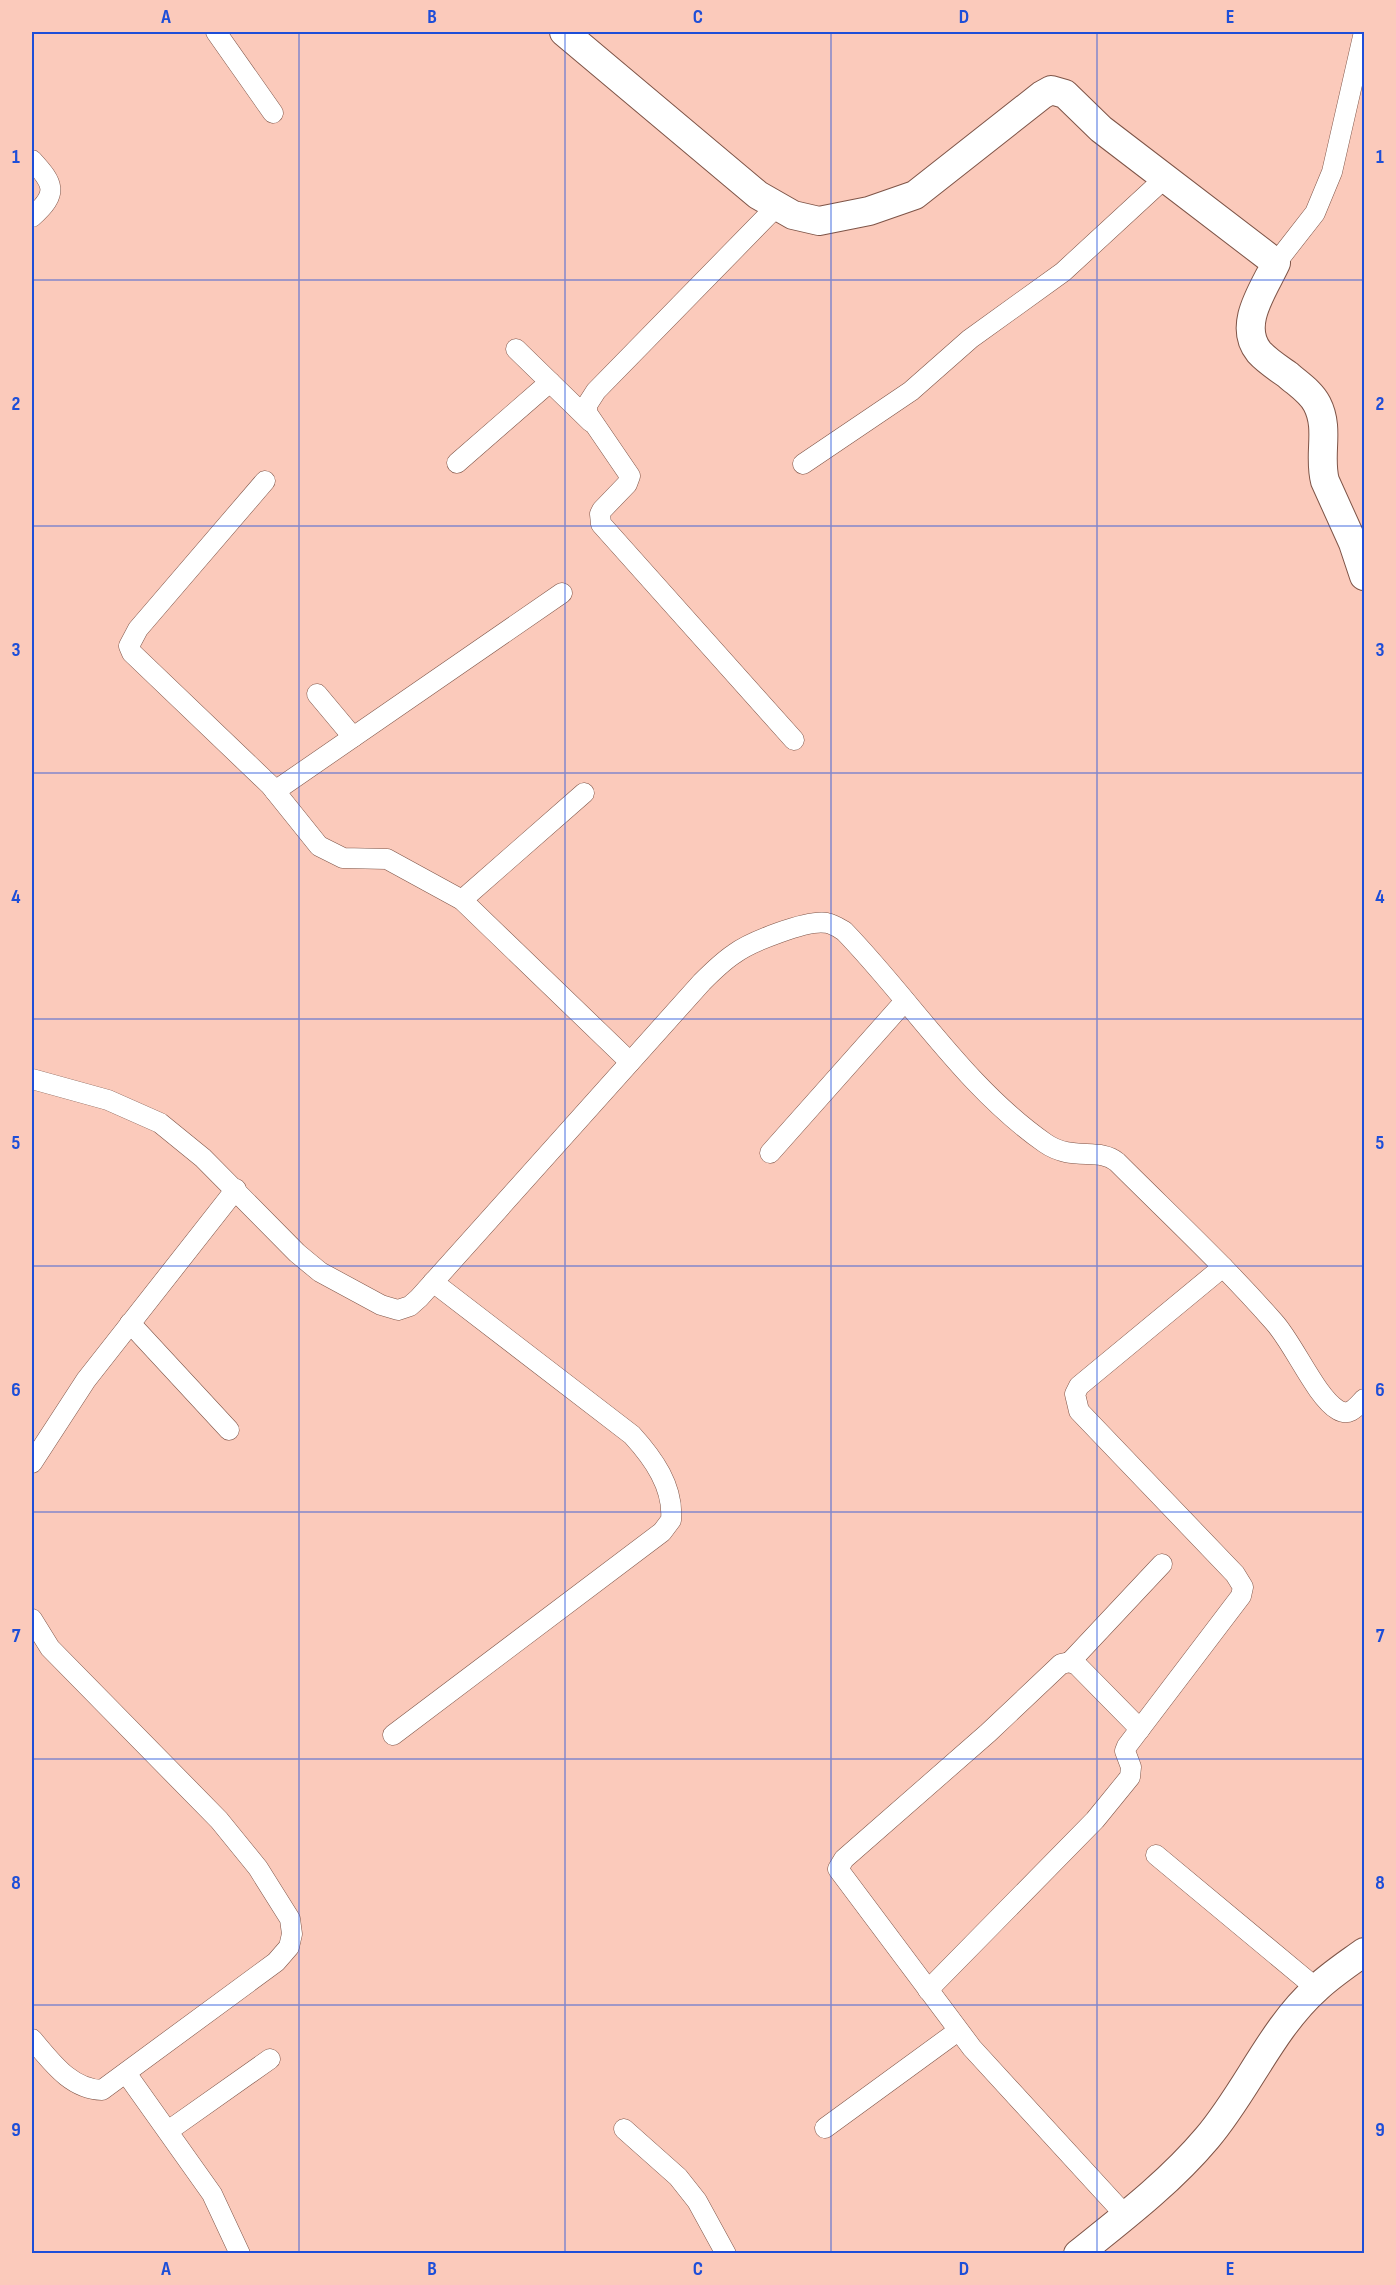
<svg xmlns="http://www.w3.org/2000/svg" width="1396" height="2285" font-family="'Sofia Sans Condensed',sans-serif">
	<style>
		.lines { fill: none; stroke-linecap: round; stroke-linejoin: round }
		.street-casing { stroke: #7e5447; stroke-width: 21 }
		.secondary-casing { stroke: #7e5447; stroke-width: 30 }
		.street { stroke: #fff; stroke-width: 20 }
		.secondary { stroke: #fff; stroke-width: 28 }
		.grid { fill: none; stroke: #1d4ed8; stroke-width: 1.5; stroke-opacity: 0.55 }
		.neatline { fill: none; stroke: #1d4ed8; stroke-width: 2 }
		.grid-label { font-size: 20px; text-anchor: middle; font-weight: bold; fill: #1d4ed8 }
	</style>
	<rect width="100%" height="100%" fill="#fbcabb"/>
	<g class="lines">
		<defs>
			<g id="street">
				<polyline points="216,32 273,113"/>
				<path d="M32,160c22,24 27,33 0,57"/>
				<polyline points="776,207 596,391 587,405 587,413 630,476 627,484 602,510 600,514 601,524 794,740"/>
				<polyline points="1276,263 1315,213 1332,172 1364,32"/>
				<polyline points="516,349 591,422"/>
				<polyline points="457,463 550,382"/>
				<polyline points="803,464 911,391 970,339 1063,272 1165,178"/>
				<polyline points="265,481 138,629 129,646 132,653 270,785 319,846 343,858 387,859 462,900 630,1062"/>
				<polyline points="317,694 353,737"/>
				<polyline points="275,791 562,593"/>
				<polyline points="462,900 584,793"/>
				<path d="M32,1079l76,21 52,23 43,35 94,95 23,19 61,33 17,5 12,-4 9,-8 283,-316c10,-10 20,-20 32,-28 16,-12 74,-35 93,-31 6,1 12,5 17,8 67,69 121,156 201,212 27,19 54,4 72,19 53,53 108,104 157,160 20,22 42,75 64,88 12,7 19,-4 26,-11"/>
				<polyline points="770,1153 905,1001"/>
				<polyline points="130,1323 229,1430"/>
				<polyline points="32,1463 86,1380 236,1189"/>
				<path d="M32,1619l18,29 169,172 39,48 32,51 2,15 -3,13 -13,15 -174,128c-32,-1 -51,-29 -70,-51"/>
				<polyline points="1070,1662 1162,1564"/>
				<path d="M393,1735l269,-203 9,-12c3,-33 -18,-62 -39,-85l-199,-153"/>
				<polyline points="1156,1855 1316,1988"/>
				<polyline points="928,1990 1095,1820 1130,1777 1131,1767 1125,1751 1127,1746 1241,1596 1243,1587 1235,1574 1079,1411 1075,1394 1079,1386 1223,1267"/>
				<polyline points="126,2073 212,2194 240,2254"/>
				<polyline points="825,2128 958,2031"/>
				<polyline points="624,2129 678,2177 697,2201 726,2254"/>
				<polyline points="168,2131 270,2059"/>
				<polyline points="1126,2216 972,2048 838,1869 844,1859 988,1733 1061,1664 1070,1662 1077,1665 1140,1729"/>
			</g>
			<g id="secondary">
				<path d="M564,32l194,163 35,20 26,6 50,-10 46,-16 127,-100 9,-5 14,4 36,35 175,134c-12,26 -39,62 -17,89 8,9 19,16 29,23 10,9 23,17 29,29 13,25 1,51 8,77l28,62 11,33"/>
				<path d="M1078,2254c45,-36 92,-72 129,-116 40,-47 64,-109 110,-150 15,-14 32,-25 47,-36"/>
			</g>
		</defs>
		<use href="#street" class="street-casing"/>
		<use href="#secondary" class="secondary-casing"/>
		<use href="#street" class="street"/>
		<use href="#secondary" class="secondary"/>
	</g>
	<path class="grid" d="M299,32v2222M565,32v2222M831,32v2222M1097,32v2222M32,280h1332M32,526h1332M32,773h1332M32,1019h1332M32,1266h1332M32,1512h1332M32,1759h1332M32,2005h1332"/>
	<rect width="1396" height="2285" fill="none" stroke="#fbcabb" stroke-width="66"/>
	<rect x="33" y="33" width="1330" height="2219" class="neatline"/>
	<g class="grid-label">
		<text x="166" y="23">A</text>
		<text x="432" y="23">B</text>
		<text x="698" y="23">C</text>
		<text x="964" y="23">D</text>
		<text x="1230" y="23">E</text>
		<text x="16" y="163">1</text>
		<text x="1380" y="163">1</text>
		<text x="16" y="410">2</text>
		<text x="1380" y="410">2</text>
		<text x="16" y="656">3</text>
		<text x="1380" y="656">3</text>
		<text x="16" y="903">4</text>
		<text x="1380" y="903">4</text>
		<text x="16" y="1149">5</text>
		<text x="1380" y="1149">5</text>
		<text x="16" y="1396">6</text>
		<text x="1380" y="1396">6</text>
		<text x="16" y="1642">7</text>
		<text x="1380" y="1642">7</text>
		<text x="16" y="1889">8</text>
		<text x="1380" y="1889">8</text>
		<text x="16" y="2136">9</text>
		<text x="1380" y="2136">9</text>
		<text x="166" y="2275">A</text>
		<text x="432" y="2275">B</text>
		<text x="698" y="2275">C</text>
		<text x="964" y="2275">D</text>
		<text x="1230" y="2275">E</text>
	</g>
</svg>
